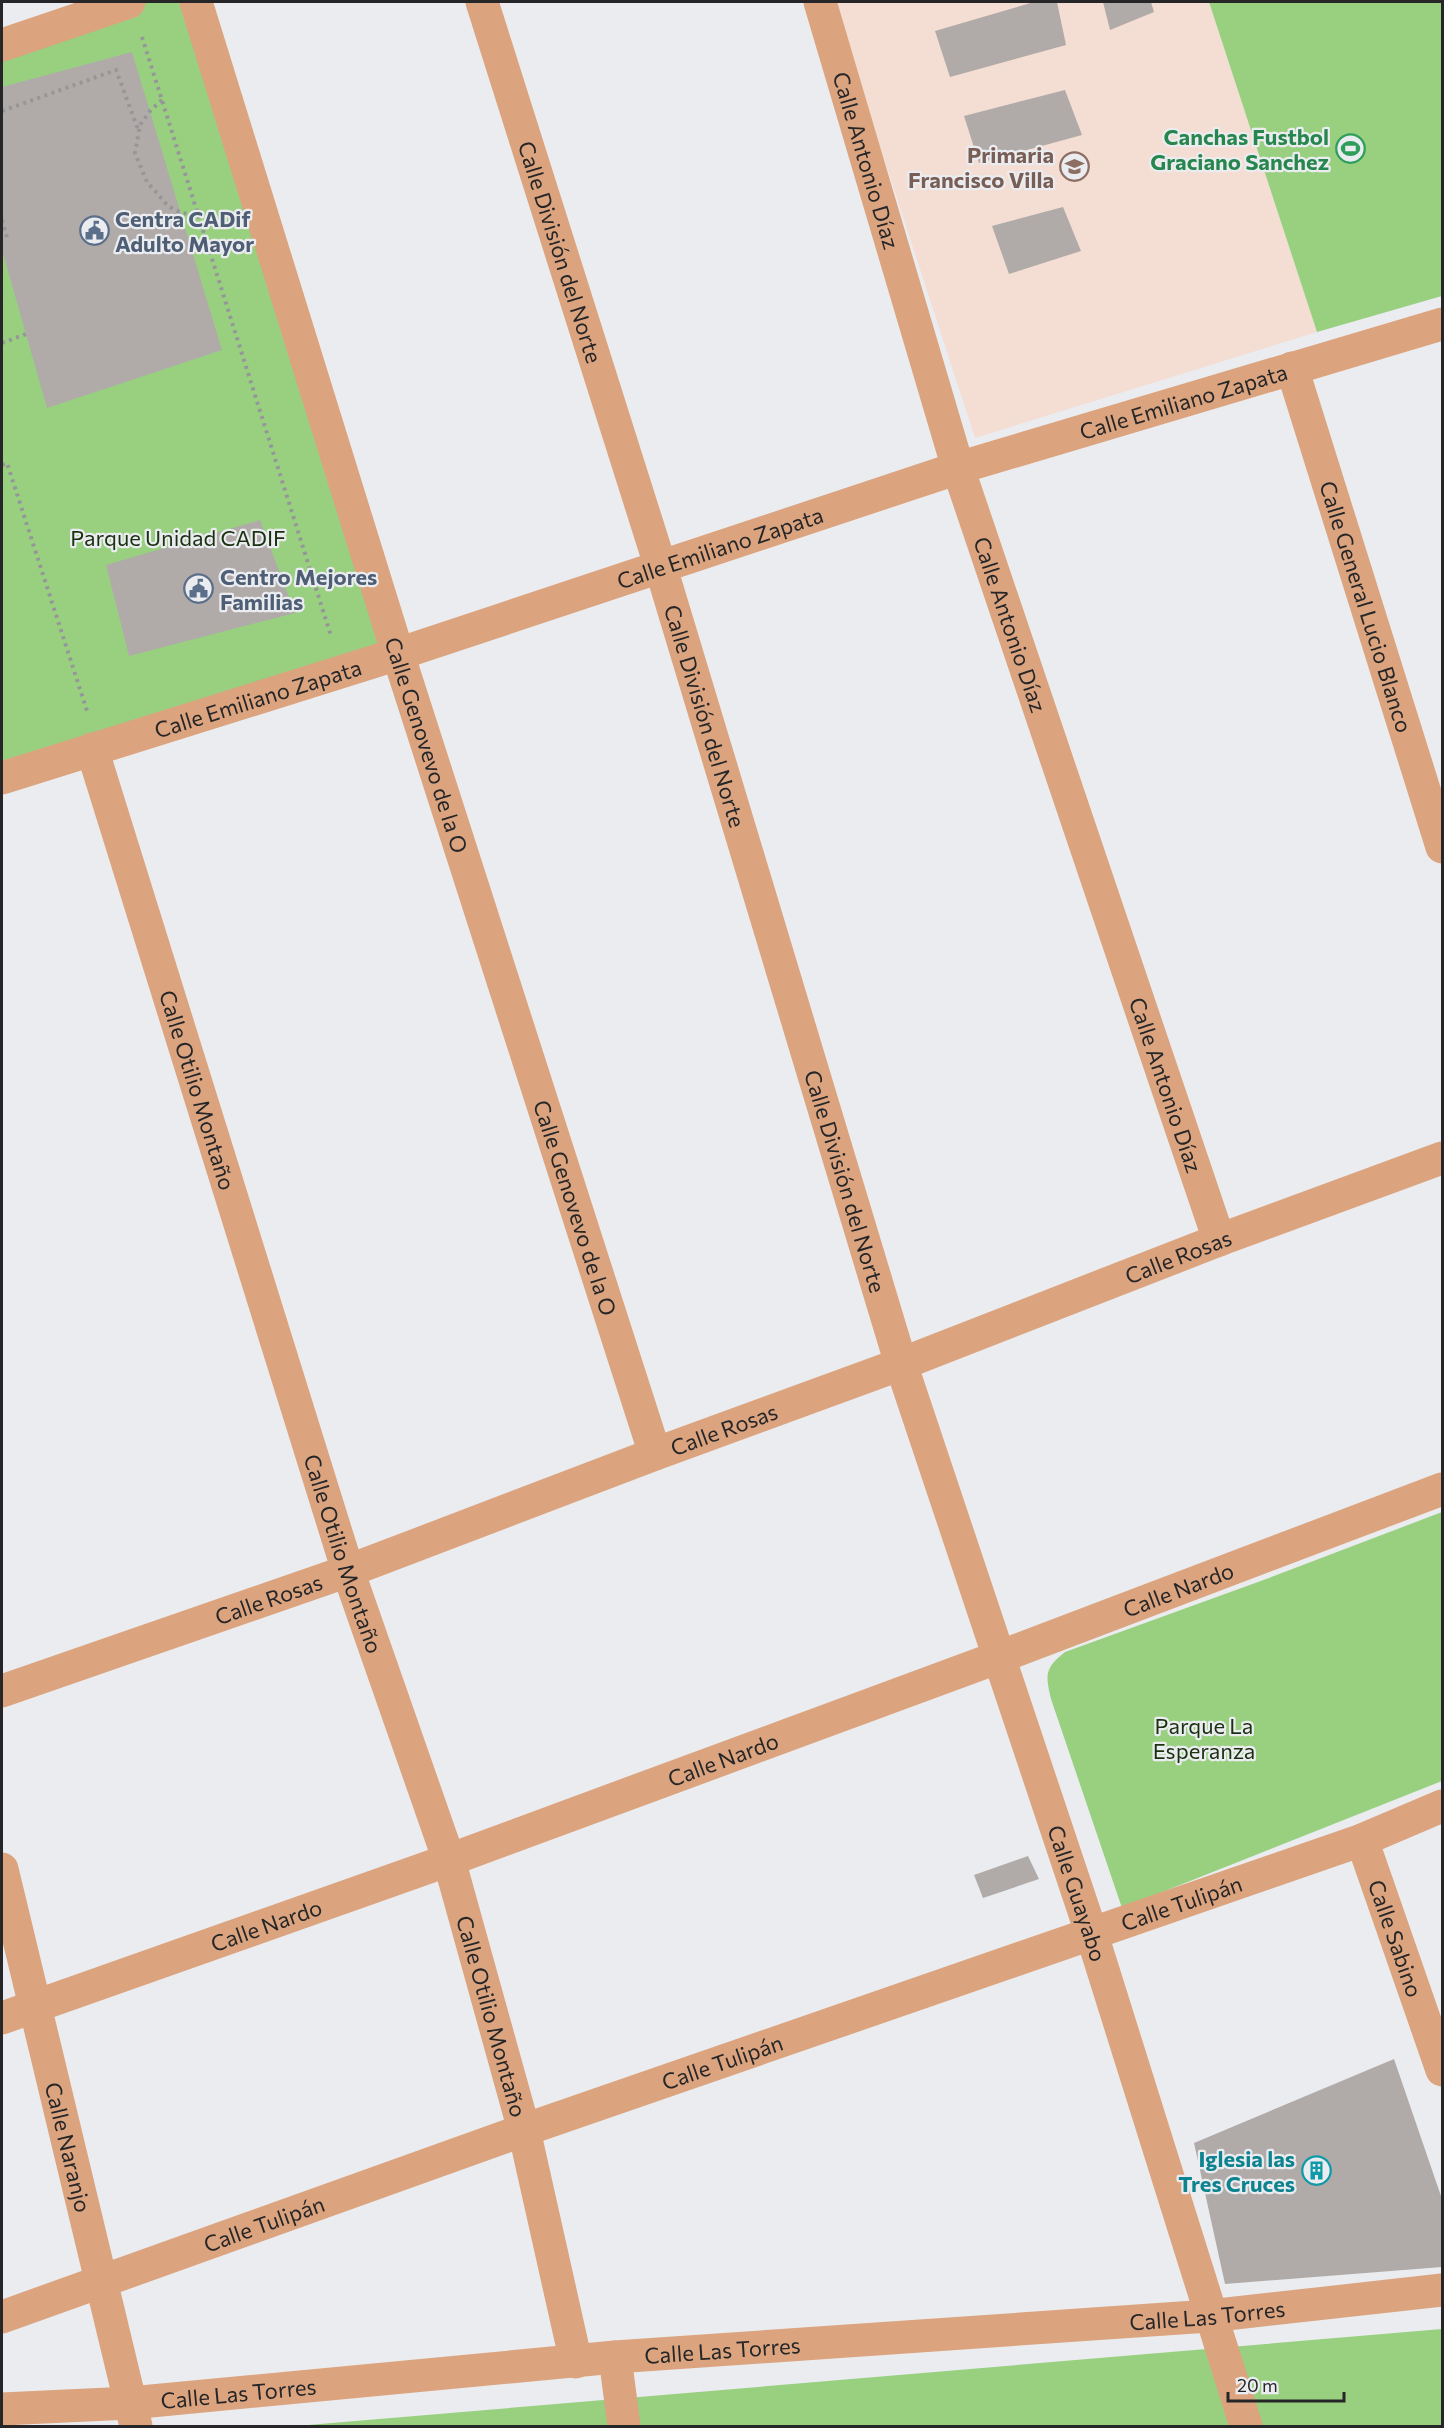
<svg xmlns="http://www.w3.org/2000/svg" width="1444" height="2428" font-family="Commissioner,sans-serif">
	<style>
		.education { fill: #f4ddd2 }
		.green { fill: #98d080 }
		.building { fill: #b0aba9 }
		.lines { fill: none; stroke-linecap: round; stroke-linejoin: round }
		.path { stroke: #969699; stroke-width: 4; stroke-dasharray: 3 4.5; stroke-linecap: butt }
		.minor { stroke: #dba47f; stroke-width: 33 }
		.tertiary { stroke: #dba47f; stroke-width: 33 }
		.labels { text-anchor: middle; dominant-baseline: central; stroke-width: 4.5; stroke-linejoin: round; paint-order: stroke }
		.leisure-label { font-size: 22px; font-weight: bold; fill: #27864d; stroke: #ebecf0; text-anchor: end }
		.education-label { font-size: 22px; font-weight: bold; fill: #785e54; stroke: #ebecf0; text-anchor: end }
		.street-label { font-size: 22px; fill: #262628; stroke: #ebecf0 }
		.service-label { font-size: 22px; font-weight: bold; fill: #4e5e75; stroke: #ebecf0; text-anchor: start }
		.park-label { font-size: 22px; fill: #1a3110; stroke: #ebecf0 }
		.culture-label { font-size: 22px; font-weight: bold; fill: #0d838f; stroke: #ebecf0; text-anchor: end }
	</style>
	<rect width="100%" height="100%" fill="#ebecf0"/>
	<polygon class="education" points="833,2 1209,2 1317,332 975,438"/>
	<g class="green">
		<polygon points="129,2 196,2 398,654 2,778 2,45"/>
		<polygon points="1209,2 1442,2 1442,296 1317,332"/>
		<path d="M1442,1512v269l-320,127 -71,-209c-6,-25 -6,-31 14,-47l204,-74z"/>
		<polygon points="1442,2329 1442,2426 296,2426"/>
	</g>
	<g class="building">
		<polygon points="1034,2 1057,2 1066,45 950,77 935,31"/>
		<polygon points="1103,2 1151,2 1154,12 1110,30"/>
		<polygon points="132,52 222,350 47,408 2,250 2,87"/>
		<polygon points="1065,90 1082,135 979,163 964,116"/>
		<polygon points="1063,207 1081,251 1009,274 992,226"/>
		<polygon points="260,520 295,613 129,656 106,565"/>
		<polygon points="1028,1856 1039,1879 983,1898 974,1875"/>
		<polygon points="1394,2059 1442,2199 1442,2267 1225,2284 1194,2143"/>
	</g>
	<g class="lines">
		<g class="path">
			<polyline points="142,37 331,636"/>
			<polyline points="162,100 150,111 140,125 135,153 147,182 168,206 181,213 199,215"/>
			<polyline points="2,111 116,70 139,132"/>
			<polyline points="2,220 8,241"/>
			<polyline points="2,343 26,334"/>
			<polyline points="2,465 7,463 88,714"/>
		</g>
		<g class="minor">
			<path id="s1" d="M196,2l202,652 257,800"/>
			<path id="s2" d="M482,2l179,566 240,796 191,571 154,491"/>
			<path id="s3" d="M820,2l138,466 261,772"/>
			<polyline points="2,45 129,2"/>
			<path id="s4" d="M1292,368l150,479"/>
			<path id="s5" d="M92,749l256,822 101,289 75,270 52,232"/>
			<path id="s6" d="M2,778l396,-124 560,-186 484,-144"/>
			<path id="s7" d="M2,1691l346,-120 307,-117 246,-90 318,-124 223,-82"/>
			<path id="s8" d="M1362,1840l80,230"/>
			<path id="s9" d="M2,2018l447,-158 550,-203 443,-168"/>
			<path id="s10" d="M2,2317l522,-187 838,-290 80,-34"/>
			<polyline points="615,2357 624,2426"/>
			<path id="s11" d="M2,2409l128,-6 485,-46 594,-41 233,-26"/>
		</g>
		<path class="tertiary" id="s12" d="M2,1869l134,557"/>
	</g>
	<defs>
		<symbol id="stadium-ring" viewBox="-11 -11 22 22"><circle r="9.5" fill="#ebecf0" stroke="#2e9e5b" stroke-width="1.5"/><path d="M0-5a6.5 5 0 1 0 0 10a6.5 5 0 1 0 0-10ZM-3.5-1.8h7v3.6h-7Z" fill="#2e9e5b"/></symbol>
		<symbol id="school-ring" viewBox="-11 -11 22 22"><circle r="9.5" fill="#ebecf0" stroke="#8d6e63" stroke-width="1.5"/><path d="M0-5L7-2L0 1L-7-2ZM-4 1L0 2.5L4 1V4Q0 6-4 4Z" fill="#8d6e63"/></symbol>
		<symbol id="civic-ring" viewBox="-11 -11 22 22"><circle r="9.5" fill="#ebecf0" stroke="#5c6f8a" stroke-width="1.5"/><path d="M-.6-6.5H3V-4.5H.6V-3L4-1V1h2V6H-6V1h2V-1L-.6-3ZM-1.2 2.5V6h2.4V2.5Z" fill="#5c6f8a"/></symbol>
		<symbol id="building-ring" viewBox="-11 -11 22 22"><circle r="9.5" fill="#ebecf0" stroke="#0f9aa8" stroke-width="1.5"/><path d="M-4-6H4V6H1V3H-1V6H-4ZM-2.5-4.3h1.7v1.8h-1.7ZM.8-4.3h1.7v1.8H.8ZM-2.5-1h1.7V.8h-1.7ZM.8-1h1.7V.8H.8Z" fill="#0f9aa8"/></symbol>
	</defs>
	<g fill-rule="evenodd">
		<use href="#stadium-ring" x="1334" y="132" width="33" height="33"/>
		<use href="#school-ring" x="1058" y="150" width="33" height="33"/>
		<use href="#civic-ring" x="78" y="214" width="33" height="33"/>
		<use href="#civic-ring" x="182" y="572" width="33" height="33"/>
		<use href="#building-ring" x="1300" y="2154" width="33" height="33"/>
	</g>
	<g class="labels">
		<g class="leisure-label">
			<text x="1329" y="136">Canchas Fustbol<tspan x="1329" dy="25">Graciano Sanchez</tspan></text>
		</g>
		<g class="education-label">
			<text x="1054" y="154">Primaria<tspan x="1054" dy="25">Francisco Villa</tspan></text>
		</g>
		<g class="street-label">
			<text stroke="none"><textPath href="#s3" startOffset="165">Calle Antonio Díaz</textPath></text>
			<text stroke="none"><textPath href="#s2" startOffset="262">Calle División del Norte</textPath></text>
			<text stroke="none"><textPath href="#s6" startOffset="1240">Calle Emiliano Zapata</textPath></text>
			<text stroke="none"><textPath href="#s6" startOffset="754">Calle Emiliano Zapata</textPath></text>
			<text stroke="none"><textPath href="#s4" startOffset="250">Calle General Lucio Blanco</textPath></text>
			<text stroke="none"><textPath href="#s3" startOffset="651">Calle Antonio Díaz</textPath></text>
			<text stroke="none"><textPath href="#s6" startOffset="268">Calle Emiliano Zapata</textPath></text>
			<text stroke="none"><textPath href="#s2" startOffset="748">Calle División del Norte</textPath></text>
			<text stroke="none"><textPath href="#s1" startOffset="778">Calle Genovevo de la O</textPath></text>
			<text stroke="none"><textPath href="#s3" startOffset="1137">Calle Antonio Díaz</textPath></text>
			<text stroke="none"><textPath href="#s5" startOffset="357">Calle Otilio Montaño</textPath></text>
			<text stroke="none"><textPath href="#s2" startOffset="1234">Calle División del Norte</textPath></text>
			<text stroke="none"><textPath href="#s1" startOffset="1264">Calle Genovevo de la O</textPath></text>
			<text stroke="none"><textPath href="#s7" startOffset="1254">Calle Rosas</textPath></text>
			<text stroke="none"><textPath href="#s7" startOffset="768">Calle Rosas</textPath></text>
			<text stroke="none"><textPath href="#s5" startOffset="843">Calle Otilio Montaño</textPath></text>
			<text stroke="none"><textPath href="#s9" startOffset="1252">Calle Nardo</textPath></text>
			<text stroke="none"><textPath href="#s7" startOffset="282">Calle Rosas</textPath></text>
			<text stroke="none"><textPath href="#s9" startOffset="766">Calle Nardo</textPath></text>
			<text stroke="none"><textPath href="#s2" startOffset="1983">Calle Guayabo</textPath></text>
			<text stroke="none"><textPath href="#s10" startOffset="1250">Calle Tulipán</textPath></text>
			<text stroke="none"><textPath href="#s9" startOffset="280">Calle Nardo</textPath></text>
			<text stroke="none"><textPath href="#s8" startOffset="104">Calle Sabino</textPath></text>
			<text stroke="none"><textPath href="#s5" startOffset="1329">Calle Otilio Montaño</textPath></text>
			<text stroke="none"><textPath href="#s10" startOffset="764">Calle Tulipán</textPath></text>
			<text stroke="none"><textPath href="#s12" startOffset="286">Calle Naranjo</textPath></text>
			<text stroke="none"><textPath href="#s10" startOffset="278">Calle Tulipán</textPath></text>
			<text stroke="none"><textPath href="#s11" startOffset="1209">Calle Las Torres</textPath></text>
			<text stroke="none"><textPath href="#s11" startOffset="723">Calle Las Torres</textPath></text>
			<text stroke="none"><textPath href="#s11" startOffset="237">Calle Las Torres</textPath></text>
		</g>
		<g class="service-label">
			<text x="115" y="218">Centra CADif<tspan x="115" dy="25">Adulto Mayor</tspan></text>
			<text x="220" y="576">Centro Mejores<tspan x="220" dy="25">Familias</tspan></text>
		</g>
		<g class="park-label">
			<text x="178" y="537">Parque Unidad CADIF</text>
			<text x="1204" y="1725">Parque La<tspan x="1204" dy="25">Esperanza</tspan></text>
		</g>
		<g class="culture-label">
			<text x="1295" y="2158">Iglesia las<tspan x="1295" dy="25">Tres Cruces</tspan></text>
		</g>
	</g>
	<rect width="1444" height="2428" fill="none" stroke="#262628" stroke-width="6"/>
	<path d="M1228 2392v9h116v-9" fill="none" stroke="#262628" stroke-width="3"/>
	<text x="1237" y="2392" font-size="18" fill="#262628" stroke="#ebecf0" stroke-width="4.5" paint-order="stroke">20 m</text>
</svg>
